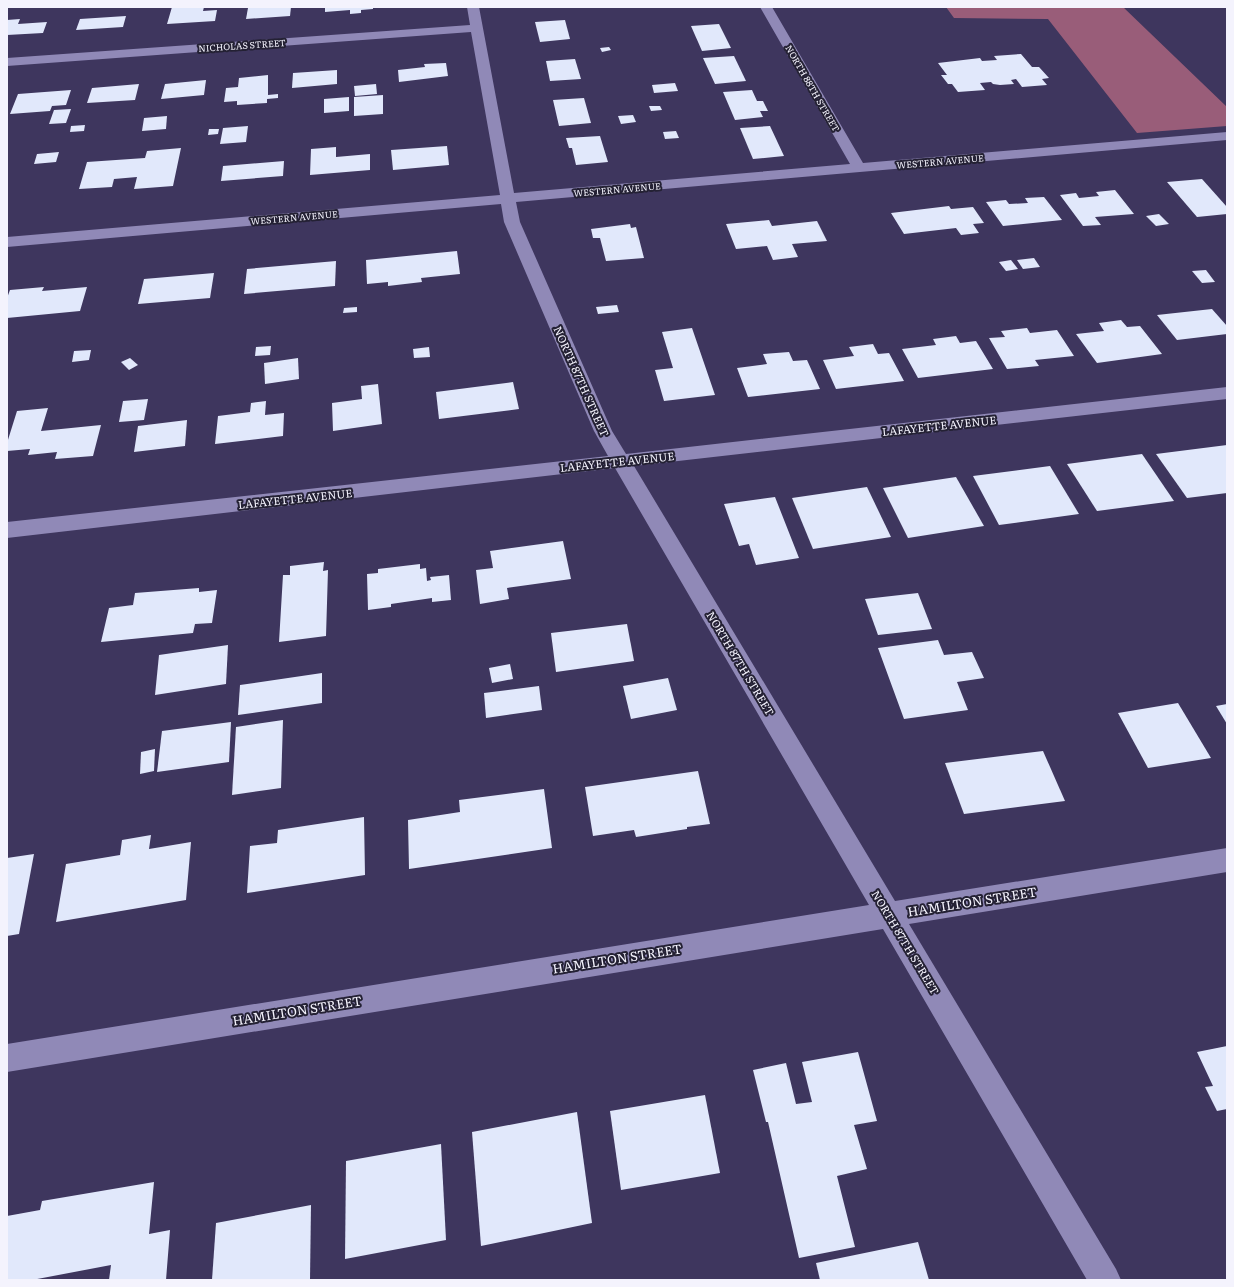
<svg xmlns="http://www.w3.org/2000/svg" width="1234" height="1287" font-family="Literata,serif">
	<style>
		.forest { fill: #995d79 }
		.building { fill: #e1e8fb }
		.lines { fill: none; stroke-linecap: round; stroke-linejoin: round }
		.minor { fill: #9089b7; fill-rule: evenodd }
		.labels { text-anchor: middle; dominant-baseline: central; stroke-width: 4; stroke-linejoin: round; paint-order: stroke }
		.far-street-label { font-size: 9px; fill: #f4f3fd; stroke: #242134 }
		.street-label { font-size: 11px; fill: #f4f3fd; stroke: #242134 }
		.near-street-label { font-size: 13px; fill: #f4f3fd; stroke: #242134 }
	</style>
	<rect width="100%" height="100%" fill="#3e365e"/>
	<polygon class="forest" points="946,7 1123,7 1227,107 1227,126 1137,133 1048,19 954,18"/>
	<g class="building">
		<polygon points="172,7 204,7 203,11 217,10 215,21 167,24"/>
		<polygon points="291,7 290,16 246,19 248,8"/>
		<polygon points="325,7 373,7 373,9 361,10 361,13 350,14 350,10 325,12"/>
		<polygon points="126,16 123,27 76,30 80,19"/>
		<polygon points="20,19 18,24 47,22 43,33 7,35 7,20"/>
		<polygon points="565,20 570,39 540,42 535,22"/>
		<polygon points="719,24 731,48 702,51 691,26"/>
		<polygon points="609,47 611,50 602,52 600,48"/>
		<polygon points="1021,54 1032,67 1039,67 1049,78 1042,79 1047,85 1022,87 1016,79 1011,80 1014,84 1000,85 993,84 991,82 980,83 985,90 958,92 952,84 948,84 941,75 947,75 938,63 980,58 982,61 997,60 994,56"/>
		<polygon points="734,56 746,81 715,84 703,58"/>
		<polygon points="575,59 581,79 550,81 546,61"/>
		<polygon points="446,63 448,76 399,82 398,70 425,67 424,64"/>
		<polygon points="337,70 337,84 292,88 293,73"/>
		<polygon points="268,75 268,95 278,94 278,98 267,99 267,103 237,105 237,101 224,102 226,88 238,87 239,78"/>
		<polygon points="206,80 204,95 161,99 165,84"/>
		<polygon points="675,83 678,91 654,93 652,85"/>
		<polygon points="139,84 135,100 87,103 92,88"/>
		<polygon points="376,84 377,94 355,96 354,86"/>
		<polygon points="71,90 66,105 52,106 50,111 10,114 18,94"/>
		<polygon points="752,90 757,101 763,101 768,111 760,111 763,117 735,120 723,92"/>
		<polygon points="383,95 383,114 354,116 354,97"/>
		<polygon points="349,97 349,111 324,113 324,99"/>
		<polygon points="584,98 591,123 559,126 553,100"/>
		<polygon points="649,106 660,106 662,110 651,111"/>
		<polygon points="71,109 66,123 49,124 54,110"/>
		<polygon points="633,115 636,122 621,124 618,116"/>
		<polygon points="167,116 166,129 142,131 144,118"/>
		<polygon points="85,125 84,131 70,132 71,126"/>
		<polygon points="248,126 246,142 220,144 223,128"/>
		<polygon points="770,126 784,156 753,159 740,128"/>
		<polygon points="209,129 219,129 218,134 208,135"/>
		<polygon points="676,131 679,138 665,139 663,132"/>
		<polygon points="600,136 608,162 576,165 572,148 569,148 566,138"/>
		<polygon points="447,146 449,165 393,170 391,150"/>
		<polygon points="336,147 336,157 370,154 370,170 310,175 311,149"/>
		<polygon points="181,148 173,186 134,189 137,177 114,179 112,187 79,189 87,162 145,158 147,151"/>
		<polygon points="59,152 56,162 34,164 37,154"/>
		<polygon points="284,161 283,176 221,181 223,166"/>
		<polygon points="1202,179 1227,207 1227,214 1197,217 1167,182"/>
		<polygon points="1115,190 1134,214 1095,217 1101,225 1083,226 1060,195 1076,193 1079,198 1099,196 1096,192"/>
		<polygon points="1044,197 1062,220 1003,226 986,202 1006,200 1009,204 1028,203 1025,198"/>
		<polygon points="949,206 951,209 973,207 984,223 973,224 979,233 961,235 956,228 904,234 891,213"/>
		<polygon points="1159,214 1169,224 1156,226 1146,216"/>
		<polygon points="769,220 772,226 817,221 827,241 792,244 798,257 773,260 767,246 736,249 726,224"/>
		<polygon points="630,224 631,228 636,227 644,258 606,261 600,238 593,238 591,229"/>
		<polygon points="457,251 460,274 421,278 422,282 388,286 388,282 367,284 366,260"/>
		<polygon points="1034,258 1040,267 1023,269 1017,260"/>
		<polygon points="1011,260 1018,269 1006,271 999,262"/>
		<polygon points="336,261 335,286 244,294 247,269"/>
		<polygon points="1206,270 1215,282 1202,283 1192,271"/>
		<polygon points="214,273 210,298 138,304 144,279"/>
		<polygon points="44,287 42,291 87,287 80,311 7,318 7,298 10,290"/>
		<polygon points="617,305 619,312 598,314 596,307"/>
		<polygon points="357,307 357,312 343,313 344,308"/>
		<polygon points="1212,309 1227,326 1227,334 1177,340 1157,315"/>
		<polygon points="1121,320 1127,327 1140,326 1162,354 1097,363 1076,334 1104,331 1099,323"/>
		<polygon points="692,328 715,395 664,401 655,370 673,368 662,332"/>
		<polygon points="1027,328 1030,333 1057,330 1074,356 1035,360 1039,366 1007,369 989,338 1005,337 1001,331"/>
		<polygon points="956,336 960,343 976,341 993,369 918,378 902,349 936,345 933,339"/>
		<polygon points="873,344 878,354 889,353 904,381 836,389 823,360 854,356 849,347"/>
		<polygon points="271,346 270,355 255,356 256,347"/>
		<polygon points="429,347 430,357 414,358 413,349"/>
		<polygon points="91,350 89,360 72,362 74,351"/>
		<polygon points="789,352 793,361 807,360 820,389 748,397 737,368 767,364 763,354"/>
		<polygon points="130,358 138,365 129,370 121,362"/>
		<polygon points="298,358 299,379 265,384 264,363"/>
		<polygon points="513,382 519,409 439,419 436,392"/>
		<polygon points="378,384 382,424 333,431 332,403 362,399 361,386"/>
		<polygon points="148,399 144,420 119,422 123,401"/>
		<polygon points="266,401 265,415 284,413 283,436 215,444 218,416 250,412 251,403"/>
		<polygon points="48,408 41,431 101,425 93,456 55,459 57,452 28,455 30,449 7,451 7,443 17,411"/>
		<polygon points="187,420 185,446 134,452 138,426"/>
		<polygon points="1227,445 1227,493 1187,498 1156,454"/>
		<polygon points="1142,454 1174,501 1097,511 1067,464"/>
		<polygon points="1050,466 1079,514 999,525 973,476"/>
		<polygon points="956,477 984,526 908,538 883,488"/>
		<polygon points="867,487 891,537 813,549 792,498"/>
		<polygon points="775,497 799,558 756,565 749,544 739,546 724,504"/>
		<polygon points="563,541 571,579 507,588 509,599 480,604 476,570 493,568 490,551"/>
		<polygon points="324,562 323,571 328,570 326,636 279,642 283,575 290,575 290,566"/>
		<polygon points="420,564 420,569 426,568 427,581 431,580 430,577 449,575 451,600 432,602 432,598 391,604 391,607 368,610 367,574 378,573 378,569"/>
		<polygon points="199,588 199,592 217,590 212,623 195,624 193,633 101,642 109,608 133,605 135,593"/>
		<polygon points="918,593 932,629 878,635 865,599"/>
		<polygon points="627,624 634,661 556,672 551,633"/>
		<polygon points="938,640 944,655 972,652 984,678 957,682 968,710 904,719 878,648"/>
		<polygon points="228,645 226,684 155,695 159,655"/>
		<polygon points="510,664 513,679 492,683 489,668"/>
		<polygon points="322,673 322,703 238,715 240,685"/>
		<polygon points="668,678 677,710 631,719 623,686"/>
		<polygon points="539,686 542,710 486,718 484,693"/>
		<polygon points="1178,703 1211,758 1148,768 1118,713"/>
		<polygon points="1227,704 1227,724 1216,706"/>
		<polygon points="283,720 281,788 232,795 236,727"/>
		<polygon points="231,722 229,762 157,772 162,731"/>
		<polygon points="155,749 154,771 140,774 141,752"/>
		<polygon points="1043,751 1065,801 964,814 945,763"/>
		<polygon points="698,771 710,824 687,827 687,829 636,837 634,830 593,836 585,787"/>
		<polygon points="544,789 552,848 409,869 408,820 460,812 459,800"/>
		<polygon points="364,817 365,875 247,893 250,846 277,843 278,830"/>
		<polygon points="151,835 149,849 191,842 186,900 56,922 66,864 120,855 122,840"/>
		<polygon points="34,854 19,934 7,936 7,858"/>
		<polygon points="1227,1046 1227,1109 1217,1111 1205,1087 1213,1086 1197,1052"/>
		<polygon points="858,1052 877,1121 854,1125 867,1169 837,1176 855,1247 799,1258 768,1122 766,1122 753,1070 786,1063 796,1104 812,1102 802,1062"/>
		<polygon points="705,1095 720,1173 621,1190 610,1111"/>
		<polygon points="577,1112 592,1223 481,1246 472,1132"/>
		<polygon points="441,1144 446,1240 345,1259 346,1161"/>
		<polygon points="154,1182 149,1234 170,1230 166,1280 109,1280 111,1265 32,1280 7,1280 7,1216 40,1210 42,1201"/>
		<polygon points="311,1205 310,1280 212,1280 216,1223"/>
		<polygon points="918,1242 929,1280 820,1280 816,1263"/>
	</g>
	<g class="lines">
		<polygon class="minor" points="467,7 479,7 514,193 850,164 760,7 772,7 863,163 1227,132 1227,140 516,202 520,222 612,431 626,454 1227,387 1227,399 634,466 895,901 1227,848 1227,872 909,924 1116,1269 1121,1280 1087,1280 883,929 7,1072 7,1044 869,905 615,468 7,538 7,522 608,456 594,431 504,222 501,204 7,247 7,237 500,195 471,32 7,66 7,58 470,25"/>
	</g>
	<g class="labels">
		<g class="far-street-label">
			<text transform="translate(242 45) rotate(-4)">NICHOLAS STREET</text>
			<text transform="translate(813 88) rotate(60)">NORTH 88TH STREET</text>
			<text transform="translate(940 161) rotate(-5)">WESTERN AVENUE</text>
			<text transform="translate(617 189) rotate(-5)">WESTERN AVENUE</text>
			<text transform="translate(294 217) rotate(-5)">WESTERN AVENUE</text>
		</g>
		<g class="street-label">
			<text transform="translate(582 381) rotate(66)">NORTH 87TH STREET</text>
			<text transform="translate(939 425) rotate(-6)">LAFAYETTE AVENUE</text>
			<text transform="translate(617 461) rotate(-6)">LAFAYETTE AVENUE</text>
			<text transform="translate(295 498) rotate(-6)">LAFAYETTE AVENUE</text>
			<text transform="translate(741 663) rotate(59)">NORTH 87TH STREET</text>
			<text transform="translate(906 942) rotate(59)">NORTH 87TH STREET</text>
		</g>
		<g class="near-street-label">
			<text transform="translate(972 901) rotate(-9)">HAMILTON STREET</text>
			<text transform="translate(617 958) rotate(-9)">HAMILTON STREET</text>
			<text transform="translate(297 1010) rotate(-9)">HAMILTON STREET</text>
		</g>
	</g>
	<rect width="1234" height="1287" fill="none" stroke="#f4f3fd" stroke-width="16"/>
</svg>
